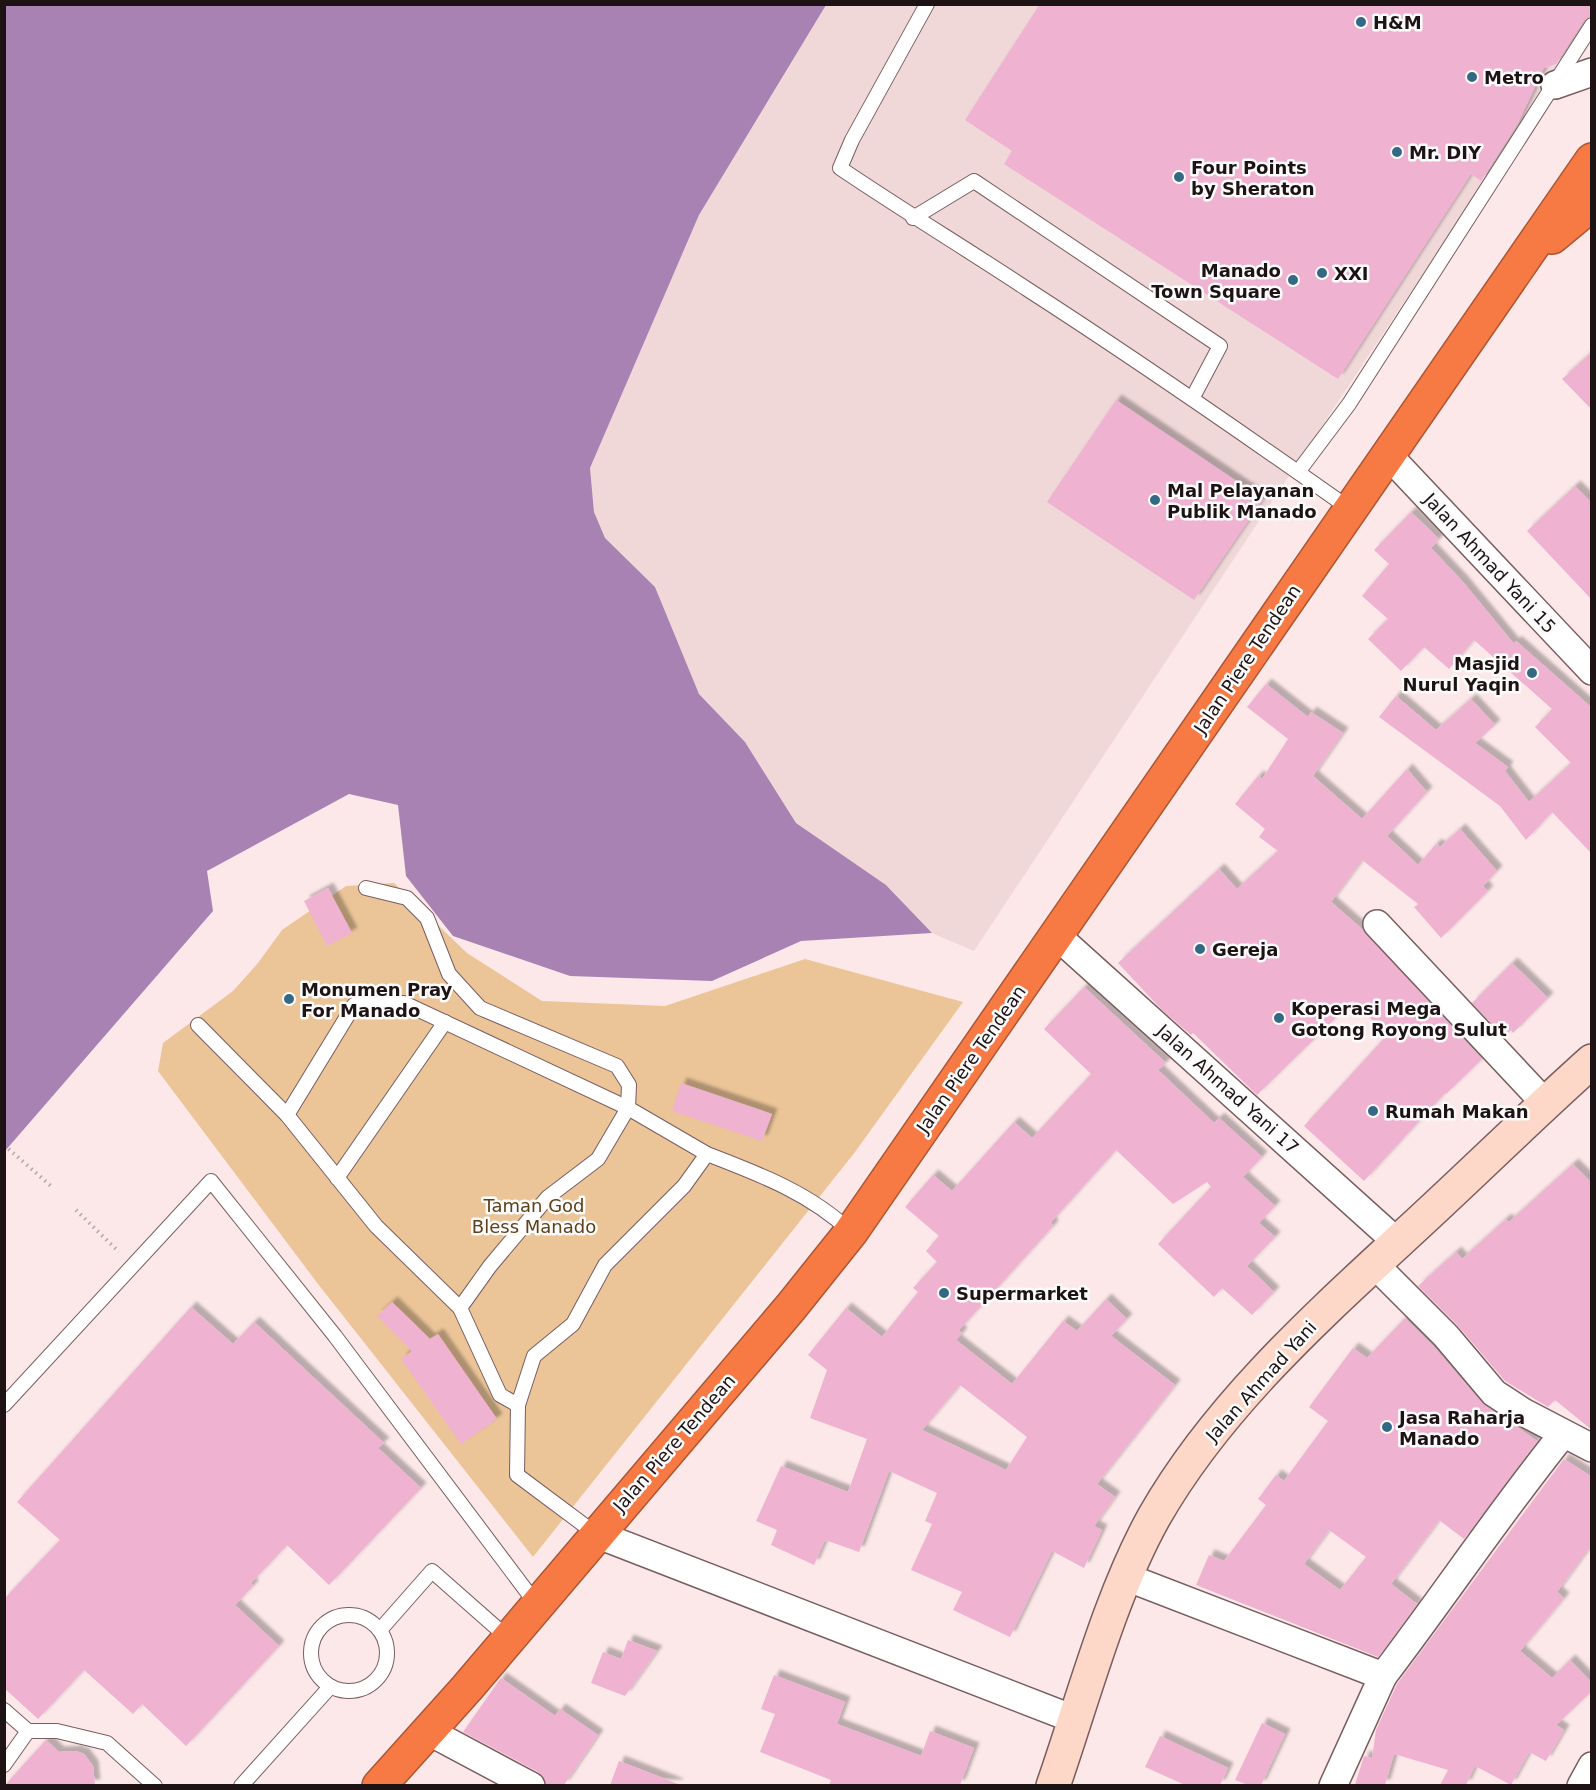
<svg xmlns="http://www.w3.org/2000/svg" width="1596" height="1790" font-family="'DejaVu Sans',sans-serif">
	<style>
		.built { fill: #f0d7d8 }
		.green { fill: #ebc498 }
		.water { fill: #a782b2 }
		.building { fill: #efb2d1; fill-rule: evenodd; filter: url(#shadow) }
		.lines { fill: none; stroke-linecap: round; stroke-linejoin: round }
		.lane-casing { stroke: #7a5d5f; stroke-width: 16 }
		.street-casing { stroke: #7a5d5f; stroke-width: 30 }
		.secondary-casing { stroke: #7a5d5f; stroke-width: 36 }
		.highway-casing { stroke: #ab5634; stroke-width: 36 }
		.path { stroke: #b7a5a6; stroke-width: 4; stroke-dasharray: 1.5 4.5; stroke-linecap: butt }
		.lane { stroke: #fff; stroke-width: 14 }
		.street { stroke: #fff; stroke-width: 27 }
		.secondary { stroke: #fdd7c7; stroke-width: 33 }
		.highway { stroke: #f77a45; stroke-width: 33 }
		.poi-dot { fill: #346985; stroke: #fbfbfb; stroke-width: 2 }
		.labels { text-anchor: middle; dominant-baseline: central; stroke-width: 5; stroke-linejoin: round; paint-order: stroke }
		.poi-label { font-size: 18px; font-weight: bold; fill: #1e1314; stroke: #fbfbfb; text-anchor: start }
		.street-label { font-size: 18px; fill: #1e1314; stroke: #fbfbfb }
		.park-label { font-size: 18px; fill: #5e401a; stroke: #fbfbfb }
	</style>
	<defs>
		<filter id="shadow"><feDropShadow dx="5.5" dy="-5.5" stdDeviation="1.5" flood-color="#0004"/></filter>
	</defs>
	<rect width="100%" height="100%" fill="#fde8e9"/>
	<polygon class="built" points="826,5 1591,5 1591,20 974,951 932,933 886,885 796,823 745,742 699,694 655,587 605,538 594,512 590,468 699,215"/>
	<polygon class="green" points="394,883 467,953 542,1001 665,1006 805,959 963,1002 855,1152 533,1557 318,1284 158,1071 163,1043 233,991 258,963 282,930 346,886"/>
	<polygon class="water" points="5,4 826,5 699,215 590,468 594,512 605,538 655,587 699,694 745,742 796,823 886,885 932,933 801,941 712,981 570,976 453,936 406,876 398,805 349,794 207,871 213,911 5,1151"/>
	<g class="building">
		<polygon points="1040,4 1592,4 1592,16 1584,20 1556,64 1544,68 1518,123 1481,181 1471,174 1338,379 1004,164 1012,151 965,120"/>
		<polygon points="1592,352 1592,410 1562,379"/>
		<polygon points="1116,400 1263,499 1194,600 1047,502"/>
		<polygon points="1575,486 1592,503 1592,600 1527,531"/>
		<polygon points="1411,512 1439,539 1431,548 1463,582 1514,644 1516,641 1592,708 1592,854 1552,812 1526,840 1500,806 1379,717 1396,696 1436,730 1471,699 1495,725 1475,743 1508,767 1505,771 1529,802 1571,763 1535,727 1552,709 1474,640 1449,669 1424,647 1401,671 1368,639 1388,619 1362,596 1389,564 1374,550"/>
		<polygon points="1266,684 1308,717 1311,712 1343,733 1313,776 1362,819 1407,769 1427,792 1387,836 1418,865 1436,844 1440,847 1460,829 1497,871 1483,886 1488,891 1441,938 1414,907 1418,904 1362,860 1331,902 1362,929 1482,1059 1446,1094 1445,1093 1364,1181 1304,1126 1387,1035 1353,1001 1257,1095 1193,1033 1191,1035 1161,1009 1118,963 1219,869 1237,889 1278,851 1259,837 1265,829 1235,804 1258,776 1262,779 1288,739 1247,707"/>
		<polygon points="328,888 352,933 327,946 304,901"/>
		<polygon points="1512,963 1548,998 1513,1033 1511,1030 1504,1037 1472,1003"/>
		<path d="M1084,987l82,76 -8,7 56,53 5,-5 43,39 -19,20 32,29 -16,17 16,14 -28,29 27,26 -22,23 -30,-27 -8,9 -56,-53 53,-57 -4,-5 -34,22 -57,-54 -65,72 2,4 -94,104 3,3 -6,7 56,44 51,-63 14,10 29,-32 21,20 -16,17 64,49 -78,99 18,13 -21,29 8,4 -18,38 -32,-17 -42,86 -57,-27 9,-18 -51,-22 21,-46 -7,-3 12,-28 -48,-22 -30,81 -34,-12 -11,25 -43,-20 6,-15 -21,-9 25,-55 67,26 19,-53 -57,-21 17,-48 -19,-15 38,-47 36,29 36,-45 -5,-4 24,-26 -11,-11 13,-15 -34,-29 28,-32 19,16 62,-69 18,16 59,-64 -47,-45zM960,1385l67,52 -21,33 -84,-40z"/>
		<polygon points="681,1083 772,1114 762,1141 672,1111"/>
		<polygon points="1573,1164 1592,1183 1592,1430 1555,1400 1548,1407 1505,1381 1458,1326 1418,1286 1456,1252 1462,1259 1506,1219 1509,1222"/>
		<polygon points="392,1302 430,1339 438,1334 497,1419 461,1444 401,1359 412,1351 377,1316"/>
		<polygon points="191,1307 233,1344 254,1322 384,1443 378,1448 421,1488 329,1585 287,1545 251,1583 253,1586 235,1605 279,1646 186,1746 142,1704 133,1714 84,1670 38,1719 4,1688 4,1599 60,1540 17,1502"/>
		<path d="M1405,1318l29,29 48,56 55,38 -73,98 -25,-19 -48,64 26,20 -39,53 -182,-72 13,-30 15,6 42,-56 -8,-6 18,-24 8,6 44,-60 -19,-14 44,-59 14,10zM1329,1530l37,27 -26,33 -36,-26z"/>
		<polygon points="1564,1459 1592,1477 1592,1544 1557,1592 1564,1598 1520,1651 1552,1678 1570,1660 1592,1683 1592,1691 1556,1725 1564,1730 1546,1761 1529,1752 1511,1785 1475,1766 1466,1785 1440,1785 1448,1770 1394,1754 1385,1785 1355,1785 1364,1756 1372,1758 1376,1730 1397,1684"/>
		<polygon points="628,1640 657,1651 625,1696 591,1683 603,1652 621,1659"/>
		<polygon points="774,1675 845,1702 837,1724 921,1756 930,1731 974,1748 960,1785 829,1785 831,1780 760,1752 775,1714 761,1709"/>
		<polygon points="501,1678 555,1716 560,1709 598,1735 564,1785 547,1785 538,1772 463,1732"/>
		<polygon points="1262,1723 1285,1734 1261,1785 1248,1785 1235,1780"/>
		<polygon points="1160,1736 1228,1768 1220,1785 1185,1785 1145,1767"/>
		<polygon points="46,1740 59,1752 76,1751 84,1754 93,1766 95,1785 5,1785"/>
		<polygon points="619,1761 678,1784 678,1785 610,1785"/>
	</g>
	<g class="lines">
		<defs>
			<g id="lane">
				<path d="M927,4l-75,136 -12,28c62,42 125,80 187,121 110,71 217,145 323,220"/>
				<polyline points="913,218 974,181 1220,346 1193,397"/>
				<polyline points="1298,472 1349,404 1592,25"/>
				<path d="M366,888l41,10 20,20 22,56 31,34 137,58 12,19 -1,23 -30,51 -50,38 -58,69 -30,42 40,87 18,10 16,-49 39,-32 32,-59 79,-79 23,-32c52,20 103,39 144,78"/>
				<polyline points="198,1025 287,1115 376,1226 460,1308"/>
				<polyline points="287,1115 354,1005 404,1003 628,1108 707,1154"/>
				<polyline points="337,1178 445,1022"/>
				<polyline points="4,1405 211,1181 335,1336 537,1605"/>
				<polyline points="518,1405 517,1475 596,1534"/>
				<circle cx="349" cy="1653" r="38"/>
				<polyline points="380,1630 432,1571 508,1638"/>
				<polyline points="4,1710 28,1731"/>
				<polyline points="4,1765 28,1731 57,1731 107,1743 155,1786"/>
				<polyline points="241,1786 330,1687"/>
			</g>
			<g id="street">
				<polyline points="1555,85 1592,72"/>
				<polyline points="1389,456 1592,671"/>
				<polyline points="1377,924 1545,1103"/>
				<polyline points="1057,936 1398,1243"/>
				<polyline points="1373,1263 1446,1336 1494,1393 1523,1412 1592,1448"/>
				<polyline points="596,1534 1076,1720"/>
				<path d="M1126,1577l257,99c61,-80 117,-164 180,-242"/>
				<polyline points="428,1731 531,1786"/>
				<polyline points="1333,1786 1383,1676"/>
				<polyline points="1581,1786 1592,1766"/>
			</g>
			<path id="secondary" d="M1053,1786c30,-86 57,-190 101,-269 61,-107 155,-193 245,-276 65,-59 127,-121 193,-180"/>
			<g id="highway">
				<polyline points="1552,237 1592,204"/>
				<polyline points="379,1786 467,1688 791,1307 851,1232 1592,160"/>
			</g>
		</defs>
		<use href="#lane" class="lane-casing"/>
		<use href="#street" class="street-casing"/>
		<use href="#secondary" class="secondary-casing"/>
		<use href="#highway" class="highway-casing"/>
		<g class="path">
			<polyline points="4,1145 51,1186"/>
			<polyline points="76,1210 119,1252"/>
		</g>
		<use href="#lane" class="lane"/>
		<use href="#street" class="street"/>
		<use href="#secondary" class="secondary"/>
		<use href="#highway" class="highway"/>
	</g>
	<g class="poi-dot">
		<circle cx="1361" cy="22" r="6"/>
		<circle cx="1472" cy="77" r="6"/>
		<circle cx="1397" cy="152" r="6"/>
		<circle cx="1179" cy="177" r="6"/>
		<circle cx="1322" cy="273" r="6"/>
		<circle cx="1293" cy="280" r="6"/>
		<circle cx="1155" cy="500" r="6"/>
		<circle cx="1532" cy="673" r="6"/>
		<circle cx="1200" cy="949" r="6"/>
		<circle cx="289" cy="999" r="6"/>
		<circle cx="1279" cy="1018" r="6"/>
		<circle cx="1373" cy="1111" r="6"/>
		<circle cx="944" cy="1293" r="6"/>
		<circle cx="1387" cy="1427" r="6"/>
	</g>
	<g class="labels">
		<g class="poi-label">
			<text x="1373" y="22">H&amp;M</text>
			<text x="1484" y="77">Metro</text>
			<text x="1409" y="152">Mr. DIY</text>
			<text x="1191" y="167">Four Points<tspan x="1191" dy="21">by Sheraton</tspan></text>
			<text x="1281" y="270" text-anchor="end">Manado<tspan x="1281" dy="21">Town Square</tspan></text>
			<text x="1334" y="273">XXI</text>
			<text x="1167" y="490">Mal Pelayanan<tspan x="1167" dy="21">Publik Manado</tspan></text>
			<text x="1520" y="663" text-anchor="end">Masjid<tspan x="1520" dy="21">Nurul Yaqin</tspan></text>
			<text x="1212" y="949">Gereja</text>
			<text x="301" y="989">Monumen Pray<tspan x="301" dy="21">For Manado</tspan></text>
			<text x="1291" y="1008">Koperasi Mega<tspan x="1291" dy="21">Gotong Royong Sulut</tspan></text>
			<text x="1385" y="1111">Rumah Makan</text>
			<text x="956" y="1293">Supermarket</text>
			<text x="1399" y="1417">Jasa Raharja<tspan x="1399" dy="21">Manado</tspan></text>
		</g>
		<g class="street-label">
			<text transform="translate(1490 563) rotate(47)">Jalan Ahmad Yani 15</text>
			<text transform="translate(1247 659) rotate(-56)">Jalan Piere Tendean</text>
			<text transform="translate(971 1059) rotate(-55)">Jalan Piere Tendean</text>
			<text transform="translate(1228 1089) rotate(42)">Jalan Ahmad Yani 17</text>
			<text transform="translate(1261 1381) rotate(-48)">Jalan Ahmad Yani</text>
			<text transform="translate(674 1443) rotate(-49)">Jalan Piere Tendean</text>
		</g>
		<g class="park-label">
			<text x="534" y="1205">Taman God<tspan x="534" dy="21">Bless Manado</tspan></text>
		</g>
	</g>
	<rect width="1596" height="1790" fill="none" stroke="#1e1314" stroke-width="12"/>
</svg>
